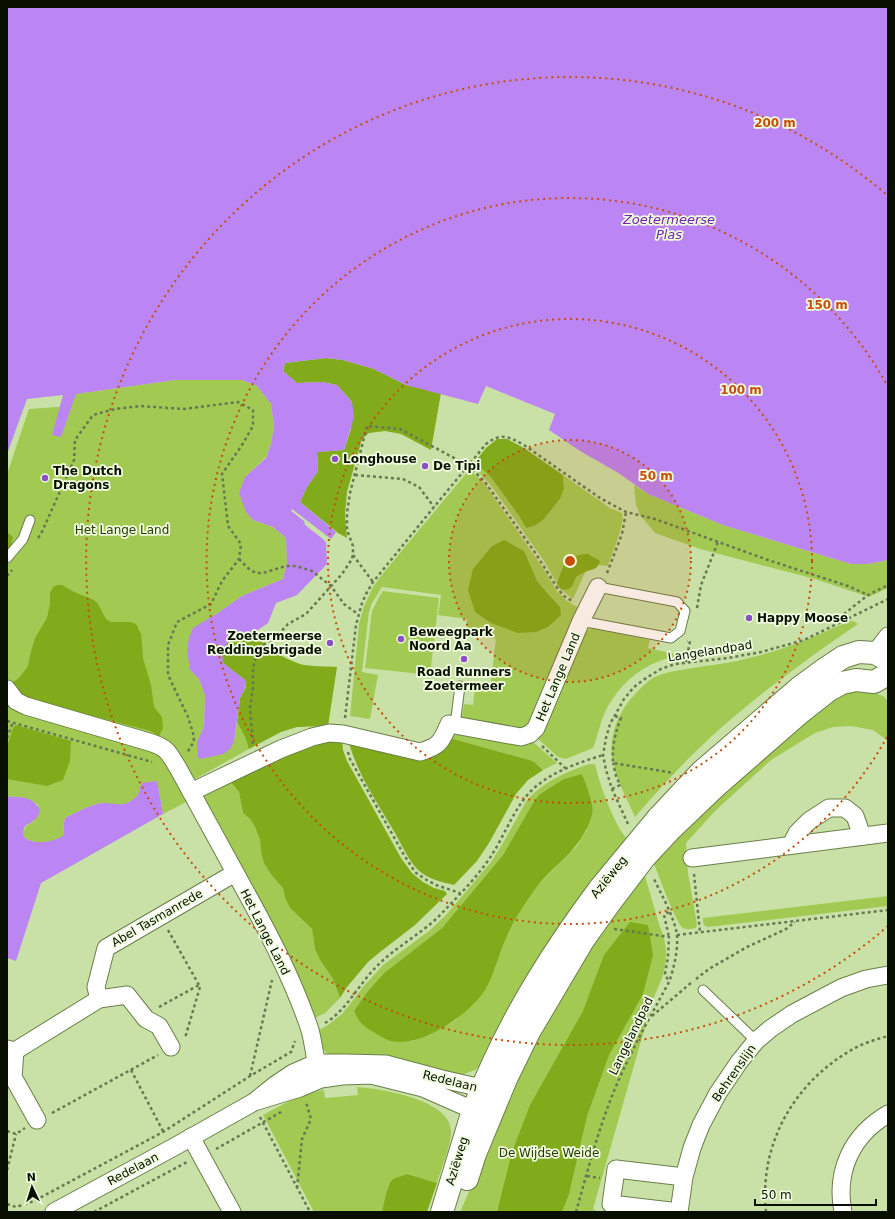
<svg xmlns="http://www.w3.org/2000/svg" width="895" height="1219" font-family="'DejaVu Sans',sans-serif">
	<style>
		.green { fill: #a2ca53; fill-rule: evenodd }
		.forest { fill: #81ab1b }
		.water { fill: #bc85f4 }
		.lines { fill: none; stroke-linecap: round; stroke-linejoin: round }
		.service-casing { stroke: #6a7f48; stroke-width: 11 }
		.minor-casing { stroke: #6a7f48; stroke-width: 19 }
		.tertiary-casing { stroke: #6a7f48; stroke-width: 24 }
		.path { stroke: #687853; stroke-width: 2.5; stroke-dasharray: 3 3; stroke-linecap: butt }
		.service { stroke: #fff; stroke-width: 9 }
		.minor { stroke: #fff; stroke-width: 17 }
		.tertiary { stroke: #fff; stroke-width: 22 }
		.tertiary-bridge-casing { stroke: #6a7f48; stroke-width: 24; stroke-linecap: butt }
		.tertiary-bridge { stroke: #fff; stroke-width: 22 }
		.ring { fill: none; stroke: #c64e0a; stroke-width: 2; stroke-dasharray: 2 4 }
		.poi-dot { fill: #8d4fc5; stroke: #f1fddf; stroke-width: 1.5 }
		.labels { text-anchor: middle; dominant-baseline: central; stroke-width: 3.5; stroke-linejoin: round; paint-order: stroke }
		.poi-label { font-size: 12px; font-weight: bold; fill: #080f00; stroke: #f1fddf; text-anchor: start }
		.park-label { font-size: 12px; fill: #283802; stroke: #f1fddf }
		.street-label { font-size: 12px; fill: #080f00; stroke: #f1fddf }
		.water-label { font-size: 13px; font-style: italic; fill: #6f24a7; stroke: #f1fddf }
		.centre { fill: #c64e0a; stroke: #f1fddf; stroke-width: 2 }
		.ring-label { font-size: 12px; text-anchor: middle; font-weight: bold; fill: #c64e0a; stroke: #f1fddf; stroke-width: 3.5; stroke-linejoin: round; paint-order: stroke }
	</style>
	<rect width="100%" height="100%" fill="#c9e1a6"/>
	<g class="green">
		<path d="M175,380h67l15,6 14,18 3,22 -3,18 -5,13 -21,20 8,43 20,7 13,11 1,24 -4,17 -41,17 -24,17 -24,15 -4,42 9,9 6,16 -1,32 -3,7 33,7 3,-19 8,15 4,12 -54,30 -12,-17 5,39 -25,13 -6,-33 -17,6c0,2 0,4 -1,6 -3,8 -16,13 -24,12 -6,0 -12,-3 -18,-1 -11,3 -22,9 -32,14 -2,5 -1,12 -2,19 -12,5 -28,9 -39,0 -1,-9 2,-12 10,-16l4,-16c-11,-8 -17,-9 -31,-8v-323l22,-65 42,-3 4,-12z"/>
		<path d="M474,463l16,13 29,40 7,12 18,-9 16,-20 4,-10 -1,-14 47,33 12,5c4,9 -11,43 -14,53l-19,-2 -16,35 -13,-10 -16,-28 -54,-77 -18,-18z"/>
		<polygon points="469,470 477,476 484,483 545,571 557,591 567,601 579,608 532,721 525,727 515,730 462,717 464,704 473,705 475,688 490,689 496,639 466,635 467,619 438,615 441,595 382,587 372,603 369,612 362,672 378,675 370,719 350,716 359,624 364,606 373,587 380,577"/>
		<polygon points="634,485 648,494 723,525 851,564 868,564 888,560 888,588 869,597 815,579 700,549 655,533 640,515 636,505"/>
		<polygon points="383,591 439,598 430,675 365,668 372,611 379,597"/>
		<path d="M849,621h4l5,3c-47,32 -94,66 -136,103 -32,28 -60,59 -87,90 -7,-16 -21,-42 -23,-59 -3,-20 5,-43 18,-58 8,-9 16,-19 27,-24 15,-6 32,-7 48,-10 15,-2 30,-4 44,-8 35,-8 67,-22 100,-37z"/>
		<path d="M590,629h5l55,11 -2,8 32,7c-34,7 -57,24 -74,55 -6,12 -8,26 -13,38l-27,11 -8,-2 -21,-19 48,-106z"/>
		<path d="M861,689l22,7 5,5v40l-15,-11 -22,-4 -18,1 -18,6 -44,27 -56,51 -29,32 2,30 9,51 -1,4c-4,1 -9,2 -13,0 -7,-4 -26,-57 -30,-67l50,-55 132,-108 11,-7z"/>
		<polygon points="458,733 532,741 557,763 543,770 533,761 450,738"/>
		<path d="M590,764h5c4,19 20,64 34,77l-149,225 -5,4 -14,5 -129,-19c-11,-5 -12,-14 -16,-24l12,-7 14,-11 22,-28 19,-21 46,-34 17,-16 45,-53 12,-19 24,-43c16,-18 40,-29 63,-36zM564,779l23,51 -10,16 -42,42 -16,25 -12,22 -12,34 -39,51 -23,13 -21,8 -58,-29 14,-21 16,-18 58,-45 61,-73 30,-52 6,-8 10,-7z"/>
		<polygon points="229,780 239,792 243,813 250,819 255,827 260,840 261,851 273,877 283,888 285,898 290,908 312,929 315,949 320,960 333,979 340,998 325,1013 313,1019 199,794"/>
		<path d="M642,866l18,61c12,29 5,46 -7,72l-60,210 5,3h-138l19,-43 51,-128z"/>
		<path d="M888,896v10l-180,21c-5,-1 -5,-4 -5,-9z"/>
		<path d="M357,1087c24,2 92,12 94,43 1,13 -10,39 -14,53l-30,-9 -15,6 -3,6 -7,26h-68l-51,-97c20,-11 39,-21 61,-25l1,8 33,-3z"/>
	</g>
	<g class="forest">
		<polygon points="326,358 343,360 374,369 406,385 441,393 431,450 401,434 385,431 369,433 362,439 347,492 345,515 347,538 338,533 300,502 307,487 318,471 317,452 344,450 351,429 352,402 337,385 322,382 297,383 283,371 285,363"/>
		<polygon points="497,439 507,439 524,448 563,475 564,489 560,499 544,519 534,526 526,528 519,516 490,476 474,463 486,448"/>
		<polygon points="7,532 13,537 10,550 7,552"/>
		<polygon points="504,540 524,551 537,581 547,593 560,607 561,615 548,627 536,632 518,633 491,623 475,612 468,590 473,569 492,546"/>
		<path d="M588,554l12,7c-2,9 -8,8 -15,11 -3,1 -6,3 -9,5l-4,9 -3,3c-7,1 -8,1 -12,-5 7,-20 8,-29 31,-30z"/>
		<polygon points="57,585 62,585 74,592 94,600 98,604 106,619 111,622 130,622 136,624 141,634 142,644 143,658 151,685 154,707 162,717 163,728 159,736 151,731 31,700 10,684 19,678 28,666 31,651 35,638 47,618 50,603 50,593 53,587"/>
		<path d="M252,634c15,12 29,24 48,30 11,3 25,2 37,3l-9,59 -31,1 -16,5 -32,17 -4,-12 -8,-15 3,-24 6,-11 -1,-7 -22,-17c-1,-3 -1,-7 -1,-10 1,-14 19,-17 30,-19z"/>
		<polygon points="16,725 71,741 70,761 63,780 47,786 7,779 7,746 13,728"/>
		<path d="M450,738l83,23 10,9 -15,10 -12,14 -27,49 -12,18 -23,24c-13,-3 -26,-6 -36,-15 -10,-10 -16,-25 -23,-37 -17,-29 -37,-58 -46,-90l64,14z"/>
		<polygon points="342,740 343,750 347,761 401,858 412,873 423,882 434,888 445,891 447,894 415,925 380,952 368,962 347,987 340,998 333,979 320,960 315,949 312,929 290,908 285,898 283,888 273,877 264,863 261,851 260,840 255,827 250,819 243,813 239,792 229,780 316,741"/>
		<path d="M582,774c3,8 13,32 10,40 -10,39 -41,50 -61,81 -9,13 -18,27 -24,41 -8,18 -12,37 -22,54 -15,24 -67,61 -97,50 -7,-3 -20,-11 -26,-16 -3,-3 -6,-9 -8,-13l14,-20 16,-18 58,-45 61,-73 30,-52 6,-8 10,-7 15,-9z"/>
		<polygon points="630,922 648,925 653,955 643,994 609,1055 587,1116 569,1194 562,1212 497,1212 512,1152 530,1105 583,1011 604,955"/>
		<path d="M407,1174l30,9 -10,29h-45c2,-8 5,-26 10,-32 4,-3 11,-4 15,-6z"/>
	</g>
	<g class="water">
		<polygon points="7,7 888,7 888,560 868,564 851,564 723,525 648,494 620,474 580,451 549,430 555,414 486,386 478,404 406,385 374,369 343,360 326,358 285,363 283,371 297,383 322,382 337,385 352,402 354,417 344,450 317,452 318,471 307,487 300,502 336,532 331,539 292,509 291,511 304,521 305,525 323,539 326,543 327,564 297,595 276,603 268,623 252,634 238,637 228,642 222,652 223,663 245,680 246,686 240,698 234,741 230,749 223,754 200,759 198,757 197,742 204,727 205,695 199,679 190,670 187,651 189,638 193,628 218,613 242,596 283,579 287,562 286,538 273,527 253,520 246,512 239,493 245,477 266,458 271,444 274,426 271,404 257,386 242,380 175,380 76,394 61,437 52,435 63,395 27,399 7,454"/>
		<path d="M157,781l6,33 -122,69 -25,78 -9,-3v-161c13,-1 27,0 33,13 -1,4 -3,9 -7,11 -8,6 -10,3 -9,16 11,9 27,5 39,-1 1,-6 0,-12 2,-18 10,-5 21,-11 32,-14 16,-4 23,7 39,-7 4,-3 3,-9 6,-14z"/>
	</g>
	<g class="lines">
		<defs>
			<g id="service">
				<polyline points="7,558 23,539 30,520"/>
				<polyline points="581,621 671,638 680,631 685,611 677,602 598,587"/>
				<polyline points="455,725 460,686"/>
				<polyline points="703,990 756,1041"/>
			</g>
			<g id="minor">
				<polyline points="875,653 888,636"/>
				<path d="M7,689l9,12 10,5 123,36c19,6 19,10 29,26 21,39 43,78 64,117 26,47 51,94 68,145 4,15 5,30 9,45"/>
				<path d="M191,792l90,-43 31,-12 17,-4 14,1 77,18c20,-6 21,-10 29,-28l72,13 9,-3 6,-6 45,-107 17,-34"/>
				<polyline points="791,845 797,833 809,821 829,808 845,808 855,816 862,836"/>
				<polyline points="692,858 888,833"/>
				<polyline points="171,1047 159,1026 146,1019 127,995 99,999 96,987 106,948 235,873"/>
				<polyline points="7,1049 15,1051 13,1077 37,1120"/>
				<polyline points="15,1051 99,999"/>
				<polyline points="191,1137 232,1212"/>
				<polyline points="684,1177 616,1169 611,1204 679,1212 684,1177 692,1148 701,1125 718,1093 739,1062 756,1041 770,1029 792,1014 841,988 866,979 888,975"/>
				<polyline points="54,1212 174,1147 254,1102 275,1085 293,1073 316,1063 345,1063 386,1064 442,1079 482,1088 494,1107 473,1110 423,1088 371,1075 342,1076 321,1079 300,1088 254,1102"/>
				<path d="M843,1212c-8,-41 9,-77 45,-98"/>
			</g>
			<g id="tertiary">
				<polyline points="658,818 702,771 799,688 825,669 843,657 859,652 875,653 888,660"/>
				<polyline points="671,829 715,787 801,712 829,690 842,683 856,680 874,682 888,674"/>
				<polyline points="467,1179 475,1154 506,1079 529,1032 584,939 609,904"/>
				<path d="M442,1212c7,-23 14,-46 21,-69 4,-12 7,-24 11,-35 32,-82 74,-150 126,-220"/>
			</g>
		</defs>
		<use href="#service" class="service-casing"/>
		<use href="#minor" class="minor-casing"/>
		<use href="#tertiary" class="tertiary-casing"/>
		<g class="path">
			<polyline points="355,475 403,479 419,487 434,507"/>
			<polyline points="38,538 41,534 74,460 75,440 93,415 115,409 141,406 184,409 238,402 253,410 253,426 242,445 222,474 228,526 241,544 239,559 222,581 211,604 177,622 168,645 168,675 188,717 193,733 194,741 187,753"/>
			<polyline points="353,555 373,582"/>
			<polyline points="239,559 250,570 256,573 263,573 286,566 296,566 312,571 331,586 344,604 358,614"/>
			<polyline points="607,573 622,534 626,512"/>
			<polyline points="7,576 12,570"/>
			<polyline points="697,608 701,585 718,542"/>
			<polyline points="846,620 844,614 868,595 888,585"/>
			<polyline points="686,662 690,641 687,641"/>
			<path d="M615,716l6,2c-6,15 -9,29 -8,45l61,10"/>
			<path d="M345,718l11,-93 6,-22 4,-9 7,-12 61,-75 52,-63c15,-12 23,-7 38,1l76,53 26,14 29,7 113,41 80,26 20,9"/>
			<polyline points="7,721 152,762"/>
			<polyline points="7,738 13,722"/>
			<polyline points="253,744 250,708 253,688 253,668 256,656 263,645 276,637 288,624 306,614 342,574 352,559 353,554 353,546 347,530 347,513 350,493 367,426 400,429 469,466 485,482 536,554 558,589 564,596 574,602"/>
			<polyline points="542,746 565,768"/>
			<polyline points="348,752 350,759 404,855 415,872 425,879 436,885 460,893"/>
			<polyline points="612,789 620,785 616,776 613,763"/>
			<polyline points="628,824 612,789 606,770 603,755 606,738 610,724 624,699 634,687 646,678 661,669 675,664 728,658 761,652 804,640 888,599"/>
			<polyline points="694,874 700,932"/>
			<polyline points="669,912 664,915 669,937"/>
			<polyline points="614,929 669,937 668,957 665,974 669,982"/>
			<polyline points="168,930 199,985"/>
			<polyline points="677,935 888,910"/>
			<polyline points="696,979 709,969 747,947 786,929 795,922"/>
			<polyline points="159,1007 199,985 200,987 185,1038"/>
			<polyline points="652,1016 692,982"/>
			<path d="M325,1023c21,-12 34,-39 51,-56 20,-21 48,-34 68,-56 17,-18 36,-37 49,-58 12,-19 22,-46 38,-62 19,-19 47,-28 72,-36"/>
			<polyline points="131,1070 164,1133"/>
			<polyline points="250,1076 272,980"/>
			<polyline points="52,1113 158,1055"/>
			<polyline points="260,1117 310,1212"/>
			<polyline points="7,1131 16,1134 25,1128"/>
			<polyline points="216,1149 281,1112"/>
			<polyline points="7,1170 16,1134"/>
			<polyline points="587,1176 600,1178"/>
			<polyline points="297,1188 302,1139 311,1119 306,1102"/>
			<polyline points="7,1204 16,1207 34,1201 163,1132 250,1076 291,1052 295,1041"/>
			<polyline points="94,1212 187,1162"/>
			<path d="M576,1212c11,-39 21,-78 36,-116 16,-40 37,-77 57,-114 5,-14 9,-31 8,-47 -3,-19 -16,-41 -24,-58"/>
			<path d="M766,1212c-7,-66 26,-126 82,-160 12,-8 26,-12 40,-16"/>
		</g>
		<use href="#service" class="service"/>
		<use href="#minor" class="minor"/>
		<use href="#tertiary" class="tertiary"/>
		<defs>
			<g id="tertiary-bridge">
				<polyline points="600,888 658,818"/>
				<polyline points="609,904 644,858 671,829"/>
			</g>
		</defs>
		<use href="#tertiary-bridge" class="tertiary-bridge-casing"/>
		<use href="#tertiary-bridge" class="tertiary-bridge"/>
	</g>
	<circle cx="570" cy="561" r="121" fill="#c64e0a" fill-opacity=".12"/>
	<g class="ring">
		<circle cx="570" cy="561" r="121"/>
		<circle cx="570" cy="561" r="242"/>
		<path d="M887 737A363 363 0 1 1 887 385"/>
		<path d="M888 926A484 484 0 1 1 888 196"/>
	</g>
	<g class="poi-dot">
		<circle cx="335" cy="459" r="4"/>
		<circle cx="425" cy="466" r="4"/>
		<circle cx="45" cy="478" r="4"/>
		<circle cx="749" cy="618" r="4"/>
		<circle cx="401" cy="639" r="4"/>
		<circle cx="330" cy="643" r="4"/>
		<circle cx="464" cy="659" r="4"/>
	</g>
	<g class="labels">
		<g class="poi-label">
			<text x="343" y="459">Longhouse</text>
			<text x="433" y="466">De Tipi</text>
			<text x="53" y="471">The Dutch<tspan x="53" dy="14">Dragons</tspan></text>
			<text x="757" y="618">Happy Moose</text>
			<text x="409" y="632">Beweegpark<tspan x="409" dy="14">Noord Aa</tspan></text>
			<text x="322" y="636" text-anchor="end">Zoetermeerse<tspan x="322" dy="14">Reddingsbrigade</tspan></text>
			<text x="464" y="672" text-anchor="middle">Road Runners<tspan x="464" dy="14">Zoetermeer</tspan></text>
		</g>
		<g class="park-label">
			<text x="122" y="530">Het Lange Land</text>
			<text x="549" y="1153">De Wijdse Weide</text>
		</g>
		<g class="street-label">
			<text transform="translate(710 651) rotate(-9)">Langelandpad</text>
			<text transform="translate(558 677) rotate(-67)">Het Lange Land</text>
			<text transform="translate(609 877) rotate(-51)">Aziëweg</text>
			<text transform="translate(157 918) rotate(-30)">Abel Tasmanrede</text>
			<text transform="translate(265 932) rotate(63)">Het Lange Land</text>
			<text transform="translate(631 1036) rotate(-64)">Langelandpad</text>
			<text transform="translate(734 1073) rotate(-55)">Behrenslijn</text>
			<text transform="translate(450 1081) rotate(14)">Redelaan</text>
			<text transform="translate(457 1161) rotate(-73)">Aziëweg</text>
			<text transform="translate(133 1169) rotate(-28)">Redelaan</text>
		</g>
		<g class="water-label">
			<text x="669" y="219">Zoetermeerse<tspan x="669" dy="15">Plas</tspan></text>
		</g>
	</g>
	<circle cx="570" cy="561" r="6" class="centre"/>
	<g class="ring-label">
		<text x="775" y="127">200 m</text>
		<text x="827" y="309">150 m</text>
		<text x="741" y="394">100 m</text>
		<text x="656" y="480">50 m</text>
	</g>
	<rect width="895" height="1219" fill="none" stroke="#080f00" stroke-width="16"/>
	<g transform="translate(32 1187) rotate(356)" stroke="#f1fddf" stroke-width="3" paint-order="stroke">
	<path d="M0-3L7 15L0 10L-7 15Z" fill="#080f00"/>
	<text y="-6" font-size="11" font-weight="bold" text-anchor="middle" fill="#080f00">N</text>
	</g>
	<path d="M755 1199v6h121v-6" fill="none" stroke="#080f00" stroke-width="2"/>
	<text x="761" y="1199" font-size="12" fill="#080f00" stroke="#f1fddf" stroke-width="3" paint-order="stroke">50 m</text>
</svg>
